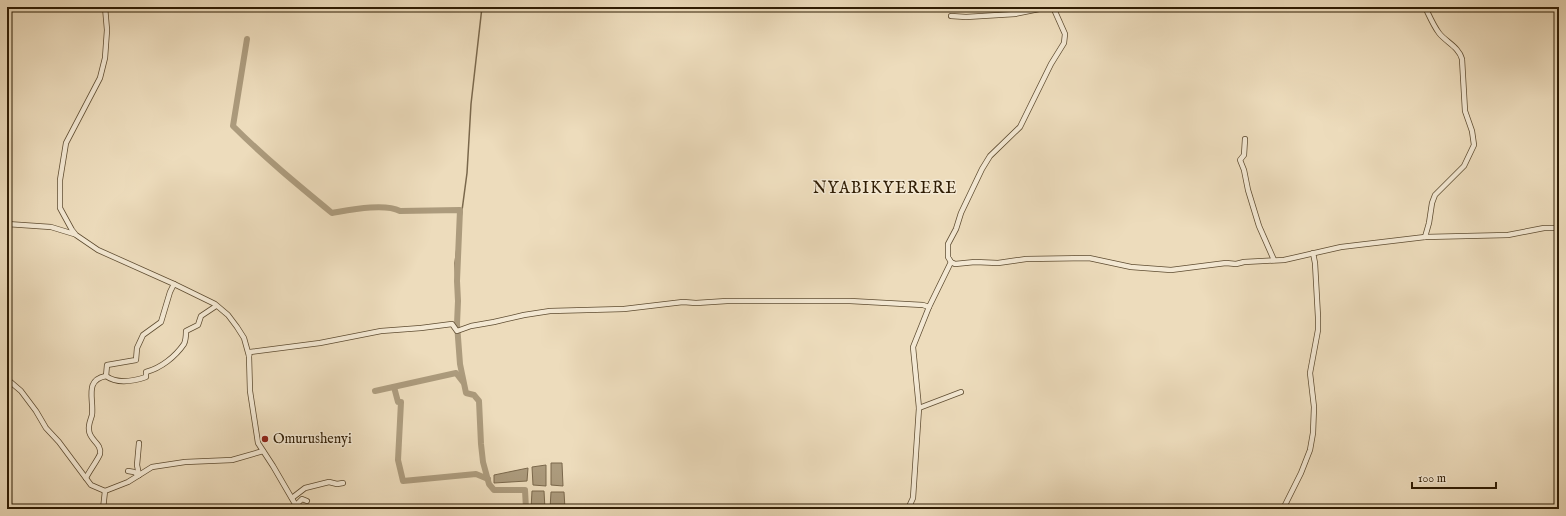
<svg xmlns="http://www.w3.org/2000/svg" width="1566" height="516" font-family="'IM FELL English',serif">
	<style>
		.water { fill: #ac9b7d; stroke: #7a684c }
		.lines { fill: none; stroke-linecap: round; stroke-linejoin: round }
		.stream { stroke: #7a684c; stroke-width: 1.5 }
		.canal { stroke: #ac9b7d; stroke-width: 6 }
		.street-casing { stroke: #5e4c31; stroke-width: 6 }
		.street { stroke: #f3e8d3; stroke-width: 4.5 }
		.poi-dot { fill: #8f2418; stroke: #f3e8d3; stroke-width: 1.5 }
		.labels { text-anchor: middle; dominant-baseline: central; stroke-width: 3; stroke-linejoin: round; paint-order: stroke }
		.poi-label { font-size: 14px; fill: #2f1c03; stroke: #f3e8d3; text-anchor: start }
		.quarter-label { font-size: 16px; letter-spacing: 1px; fill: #2f1c03; stroke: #f3e8d3 }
	</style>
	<rect width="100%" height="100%" fill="#eddcbc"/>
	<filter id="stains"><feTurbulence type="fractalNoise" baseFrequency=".005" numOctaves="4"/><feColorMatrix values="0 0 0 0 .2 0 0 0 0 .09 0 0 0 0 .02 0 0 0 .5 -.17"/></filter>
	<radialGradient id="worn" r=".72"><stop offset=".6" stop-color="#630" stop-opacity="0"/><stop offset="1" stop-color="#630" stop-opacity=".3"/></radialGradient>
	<g class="water">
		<polygon points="551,463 562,463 563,486 551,485"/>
		<polygon points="546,465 546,486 533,485 532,467"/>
		<polygon points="528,468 527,481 494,483 494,475"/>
		<polygon points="532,491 544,491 545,509 531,509"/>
		<polygon points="551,492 564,492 565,509 550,509"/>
	</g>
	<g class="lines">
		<polyline class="stream" points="457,313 455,263 467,173 471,104 482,7"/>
		<g class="canal">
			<path d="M247,39l-14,87c31,31 65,59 99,87 18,-3 52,-10 68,-2l60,-1 -3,71 1,20 -1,23 3,40 6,29 8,2 5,6 2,43 2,18 6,22 5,6h31l1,19"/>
			<polyline points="394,387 398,402 401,402 398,460 403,481 476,474 488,479"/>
			<polyline points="375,391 456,373 463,382"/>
		</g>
		<defs>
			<g id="street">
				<polyline points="105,7 107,30 105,58 100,78 66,143 60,180 60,208 72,230 76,235 98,250 174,284 215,304 228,315 237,327 244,338 249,356 250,391 258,443 273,466 298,509"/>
				<polyline points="1053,7 1065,34 1064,43 1051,64 1020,127 990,156 982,169 961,213 956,229 948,244 948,257 951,262 955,264 975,262 998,263 1026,259 1089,258 1131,267 1171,270 1226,263 1236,264 1244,262 1284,260 1341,247 1425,237 1508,235 1544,228 1559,228"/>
				<polyline points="951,16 966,17 1015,14 1049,7"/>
				<polyline points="1245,139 1244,155 1240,160 1244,170 1248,190 1259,226 1274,260"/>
				<polyline points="7,224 51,227 74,234"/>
				<path d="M1425,237l4,-14 3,-20 3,-8 29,-29 10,-21 -2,-14 -7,-20 -3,-52c-3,-12 -16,-17 -23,-26 -6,-8 -10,-18 -14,-26"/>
				<polyline points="249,356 250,352 320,343 381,331 421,328 452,324 457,331 471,326 494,322 524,315 550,311 624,309 683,302 696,303 727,301 850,301 923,305 929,307"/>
				<polyline points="106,376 107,365 136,360 137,348 143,335 161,322 170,292 174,284"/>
				<polyline points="7,379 21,391 36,411 46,428 59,442 91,485 105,491"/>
				<polyline points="919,408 961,392"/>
				<polyline points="128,471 134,472 139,475"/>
				<polyline points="139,475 137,465 139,443"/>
				<path d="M86,478c2,-5 13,-20 14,-24 2,-11 -11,-14 -11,-24 -1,-5 2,-11 3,-15 2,-16 -8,-35 14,-39 11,8 28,5 40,1v-5c15,-4 29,-15 38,-28 2,-4 2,-9 2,-13l12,-6 3,-9 15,-10"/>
				<polyline points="292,498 305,488 329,482 337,484 343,483"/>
				<polyline points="296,505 302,499 307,501"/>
				<polyline points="103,509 105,491 128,482 152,467 185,462 232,460 263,451"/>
				<polyline points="908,509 913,498 919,408 913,347 929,307 951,262"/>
				<polyline points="1283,509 1301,473 1310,450 1313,433 1314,407 1310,373 1318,330 1318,317 1315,263 1313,253"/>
			</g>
		</defs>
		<use href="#street" class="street-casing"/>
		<use href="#street" class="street"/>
	</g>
	<circle class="poi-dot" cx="265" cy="439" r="4"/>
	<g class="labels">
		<g class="poi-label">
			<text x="273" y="439">Omurushenyi</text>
		</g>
		<g class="quarter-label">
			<text x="885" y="189">NYABIKYERERE</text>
		</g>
	</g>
	<rect width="1566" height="516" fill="none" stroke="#eddcbc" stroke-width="24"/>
	<rect x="8" y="8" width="1550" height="500" fill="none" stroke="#2f1c03" stroke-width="2"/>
	<rect x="12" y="12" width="1542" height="492" fill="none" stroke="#2f1c03"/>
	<path d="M1412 482v6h84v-6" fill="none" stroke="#2f1c03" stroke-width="2"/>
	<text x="1418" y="482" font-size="12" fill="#2f1c03" stroke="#f3e8d3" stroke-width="3" paint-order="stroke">100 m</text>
	<rect width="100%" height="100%" filter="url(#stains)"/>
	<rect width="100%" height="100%" fill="url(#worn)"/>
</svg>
